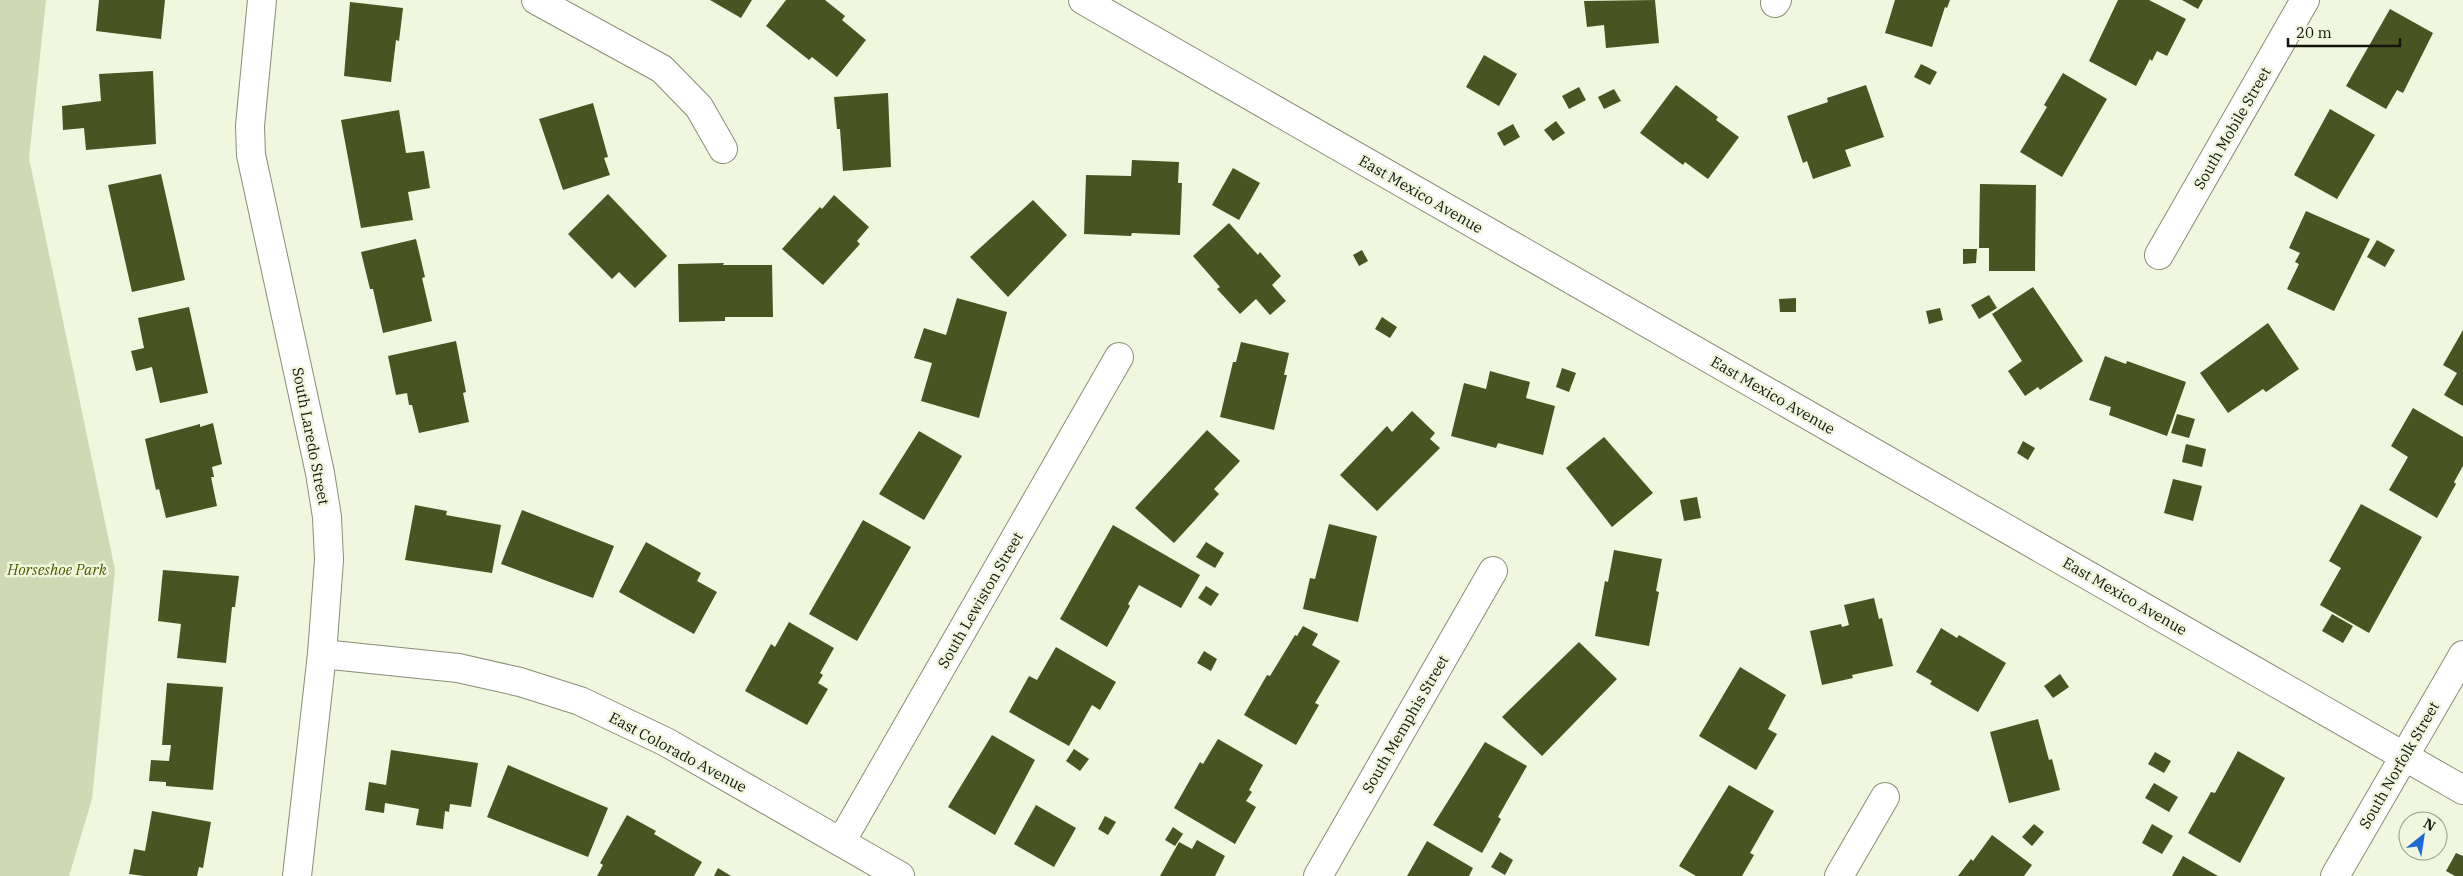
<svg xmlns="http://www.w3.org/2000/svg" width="2463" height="876" font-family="'IBM Plex Serif',serif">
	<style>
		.green { fill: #d0d8b5 }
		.building { fill: #4a5422 }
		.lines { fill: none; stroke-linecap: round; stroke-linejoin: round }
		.minor-casing { stroke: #888e77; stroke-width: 30 }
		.minor { stroke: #fff; stroke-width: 28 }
		.labels { text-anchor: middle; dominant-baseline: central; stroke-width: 5; stroke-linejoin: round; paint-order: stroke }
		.street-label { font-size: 15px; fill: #14160e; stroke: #f0f7de }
		.park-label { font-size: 15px; font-style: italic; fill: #4e5b00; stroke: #f0f7de }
	</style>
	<rect width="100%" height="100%" fill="#f0f7de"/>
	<polygon class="green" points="0,0 46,0 29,158 115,570 92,799 69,876 0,876"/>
	<g class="building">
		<polygon points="99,0 165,0 161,39 96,31"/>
		<polygon points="710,0 752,0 741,18"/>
		<polygon points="786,0 825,0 845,16 842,20 866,40 837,77 812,57 809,60 766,26"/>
		<polygon points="1655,0 1659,43 1606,48 1604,25 1587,27 1584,1"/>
		<polygon points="1895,0 1950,0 1947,8 1945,7 1932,47 1885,33"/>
		<polygon points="2118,0 2149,0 2186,19 2167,56 2157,51 2152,61 2150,59 2136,86 2089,61"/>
		<polygon points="2182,0 2203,0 2198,9"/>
		<polygon points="350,2 403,8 399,41 396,40 391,82 344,76"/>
		<polygon points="2390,9 2433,33 2403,93 2397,90 2386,109 2346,86"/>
		<polygon points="1484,55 1517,74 1499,106 1466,87"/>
		<polygon points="1921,64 1937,72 1930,85 1914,77"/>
		<polygon points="153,71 156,144 86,150 84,128 63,130 62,106 101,101 99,74"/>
		<polygon points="2063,73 2107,99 2062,177 2020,152 2047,107 2044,105"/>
		<polygon points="1676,85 1718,117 1716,120 1739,137 1708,179 1685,162 1683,165 1640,133"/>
		<polygon points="1866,85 1884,137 1845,150 1851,166 1813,179 1807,161 1803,163 1787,116 1828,102 1827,98"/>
		<polygon points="1579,87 1586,100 1569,109 1562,96"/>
		<polygon points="1614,89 1621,101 1604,109 1598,97"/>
		<polygon points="888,93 891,167 843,171 840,129 837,129 834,97"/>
		<polygon points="593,103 608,157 604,158 610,175 563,190 539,119"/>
		<polygon points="2330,109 2375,135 2337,199 2294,175"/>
		<polygon points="399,110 406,153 424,151 430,188 408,192 413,220 361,228 341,120"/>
		<polygon points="1556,121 1565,133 1553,141 1544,130"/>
		<polygon points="1513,124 1520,137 1504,146 1497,133"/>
		<polygon points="1132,160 1179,162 1178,183 1182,183 1180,235 1132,233 1131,236 1084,234 1086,175 1131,176"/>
		<polygon points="1233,168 1260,183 1239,220 1212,205"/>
		<polygon points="161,174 185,280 132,292 108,185"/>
		<polygon points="1980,184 2036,185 2035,271 1989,271 1989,248 1979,248"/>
		<polygon points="608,194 667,256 635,288 619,272 612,279 568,234"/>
		<polygon points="834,195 869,227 857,241 860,244 823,285 782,249 820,207 822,209"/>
		<polygon points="1033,200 1067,235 1008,297 970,257"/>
		<polygon points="2306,211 2370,239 2334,311 2287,289 2299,264 2295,262 2300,253 2289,248"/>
		<polygon points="1229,223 1258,255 1260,252 1281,276 1272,285 1286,301 1270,315 1256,299 1240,314 1217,289 1220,287 1193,256"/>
		<polygon points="416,239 425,277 422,278 432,321 383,333 373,289 370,289 361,252"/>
		<polygon points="2377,240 2395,250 2385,267 2367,257"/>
		<polygon points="1963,249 1977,249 1976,263 1963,264"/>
		<polygon points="1362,250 1368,261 1359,266 1353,255"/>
		<polygon points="724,263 723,265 772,265 773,317 725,317 725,321 679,322 678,264"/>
		<polygon points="2033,287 2083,361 2040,390 2038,387 2025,396 2008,371 2022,361 1992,314"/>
		<polygon points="1989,295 1997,308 1979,319 1971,305"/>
		<polygon points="957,298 1007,312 979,418 921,401 932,363 914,358 924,328 946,335"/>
		<polygon points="1796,298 1796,312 1780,312 1779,299"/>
		<polygon points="189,307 208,393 160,403 152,367 136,371 131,351 144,348 138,318"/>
		<polygon points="1940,308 1943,320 1929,324 1926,311"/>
		<polygon points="1382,317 1397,327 1390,338 1375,329"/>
		<polygon points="2268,323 2299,369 2266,392 2263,389 2228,413 2200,373"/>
		<polygon points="2463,330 2463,406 2444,395 2457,373 2443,365"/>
		<polygon points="456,341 466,392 463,393 469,422 419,433 412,405 409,405 407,393 396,395 388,356"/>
		<polygon points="1241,342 1289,353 1284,375 1287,375 1274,430 1220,417 1233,362 1236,362"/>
		<polygon points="2105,356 2126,364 2127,361 2186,382 2167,436 2109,415 2111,407 2089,400"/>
		<polygon points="1562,368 1576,373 1569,392 1556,387"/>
		<polygon points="1490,371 1530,382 1526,398 1555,406 1543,455 1498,443 1496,448 1451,436 1464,383 1486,389"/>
		<polygon points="2413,408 2463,437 2463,466 2454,482 2456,484 2437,518 2389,490 2408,457 2391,446"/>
		<polygon points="1412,411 1435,433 1430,439 1440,448 1377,511 1340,475 1387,426 1392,432"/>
		<polygon points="2177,414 2195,419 2189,438 2171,433"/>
		<polygon points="213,423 222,464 212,467 214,477 211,477 217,506 166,518 159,489 156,490 145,439 200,424 200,427"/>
		<polygon points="1207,430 1240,461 1214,489 1219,494 1174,543 1135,508"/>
		<polygon points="919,431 962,456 924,520 879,494"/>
		<polygon points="1604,437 1653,493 1612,527 1566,468"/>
		<polygon points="2023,441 2035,448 2028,460 2017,453"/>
		<polygon points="2186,444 2206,449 2202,467 2182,462"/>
		<polygon points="2173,479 2202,486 2193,521 2164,513"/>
		<polygon points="1697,497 1701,518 1684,521 1680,500"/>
		<polygon points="2361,504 2422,537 2369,633 2320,605 2341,568 2329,561"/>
		<polygon points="415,505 447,511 446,515 501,525 492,573 405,560"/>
		<polygon points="522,510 614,546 593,598 501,564"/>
		<polygon points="863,520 911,547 857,641 809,614"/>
		<polygon points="1329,524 1377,536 1358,622 1303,609 1310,578 1315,579"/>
		<polygon points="1113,525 1200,575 1181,608 1139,585 1128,604 1130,606 1107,647 1060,619"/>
		<polygon points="646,542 701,573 697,581 717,592 694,634 619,592"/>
		<polygon points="1206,542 1224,553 1215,568 1196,557"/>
		<polygon points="1614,550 1662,559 1656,591 1659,592 1649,646 1595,636 1605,581 1608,582"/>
		<polygon points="163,570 239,576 235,607 232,607 226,663 177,658 181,624 158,621"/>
		<polygon points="1206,586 1219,594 1211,606 1198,598"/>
		<polygon points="1874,598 1879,619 1882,618 1893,666 1852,675 1853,678 1822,685 1810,631 1841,624 1842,627 1849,625 1844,605"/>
		<polygon points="2332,614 2353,626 2343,643 2322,631"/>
		<polygon points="789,622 834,648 820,673 823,675 818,683 828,689 807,725 745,691 771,644 775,647"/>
		<polygon points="1303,626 1318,634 1312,645 1340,661 1315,703 1319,705 1296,745 1244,715 1267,675 1270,676 1295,635 1297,636"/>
		<polygon points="1941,628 1957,638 1959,635 2006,663 1978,712 1930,684 1932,681 1916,672"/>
		<polygon points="1579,642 1617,679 1542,756 1502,717"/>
		<polygon points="1056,647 1116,682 1100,710 1092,705 1069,746 1009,712 1029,676 1037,680"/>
		<polygon points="1204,651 1217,659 1211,671 1197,663"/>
		<polygon points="1740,667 1786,695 1768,729 1777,734 1756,770 1699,736"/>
		<polygon points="2060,674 2069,687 2053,698 2044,686"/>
		<polygon points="167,683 223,687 213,790 166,786 166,782 149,781 151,760 169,761 171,745 162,745"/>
		<polygon points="2038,719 2049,760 2052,759 2060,790 2009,803 1990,732"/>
		<polygon points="992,735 1035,760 995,835 948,807"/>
		<polygon points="1218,739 1263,765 1249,790 1252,792 1246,801 1256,807 1235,844 1174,808 1200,762 1203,764"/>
		<polygon points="1485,742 1527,766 1498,817 1501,819 1482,853 1433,825"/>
		<polygon points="1074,749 1089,759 1080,771 1066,761"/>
		<polygon points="391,750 478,763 471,807 450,804 449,812 445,811 443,829 416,825 419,809 385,803 384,813 365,810 369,782 386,785"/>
		<polygon points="2238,751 2285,778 2240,863 2188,833 2211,792 2215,793"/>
		<polygon points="2155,752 2171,761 2164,773 2148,764"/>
		<polygon points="508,765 608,808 588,857 487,817"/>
		<polygon points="2154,783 2178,797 2169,812 2145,798"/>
		<polygon points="1729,785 1774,811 1750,853 1754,855 1742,876 1696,876 1679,866"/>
		<polygon points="1036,805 1076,828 1054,867 1014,844"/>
		<polygon points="152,811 211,822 203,868 199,867 197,876 144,876 129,874 134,849 145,851"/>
		<polygon points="627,815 656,831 654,834 702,862 694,876 597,876 603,865 600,863"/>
		<polygon points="1105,816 1116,822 1108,835 1098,829"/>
		<polygon points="2034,824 2044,832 2032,846 2022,837"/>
		<polygon points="2152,824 2173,836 2162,854 2142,843"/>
		<polygon points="1173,827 1183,834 1175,846 1165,840"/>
		<polygon points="1992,835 2032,865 2024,876 1958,876 1971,859 1973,861"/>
		<polygon points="1197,840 1225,856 1215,876 1160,876 1179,842 1192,849"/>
		<polygon points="1427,841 1473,868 1469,876 1407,876"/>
		<polygon points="1500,852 1513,860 1505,875 1491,867"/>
		<polygon points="2456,853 2463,856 2463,876 2455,876 2446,871"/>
		<polygon points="2183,856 2218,876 2172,876"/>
		<polygon points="718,868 731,876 714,876"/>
	</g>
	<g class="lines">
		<defs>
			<g id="minor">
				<polyline points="262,0 250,126 251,155 320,473 327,517 329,560 322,654 297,876"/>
				<polyline points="536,0 662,69 699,107 723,149"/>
				<polyline points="1083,0 2463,790"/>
				<polyline points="1775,3 1777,0"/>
				<polyline points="2159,255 2305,0"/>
				<polyline points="322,654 458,668 520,682 580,701 666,742 900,876"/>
				<polyline points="841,842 1119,357"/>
				<polyline points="1318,876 1493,571"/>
				<polyline points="1839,876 1885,797"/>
				<polyline points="2335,876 2463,655"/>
			</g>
		</defs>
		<use href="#minor" class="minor-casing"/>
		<use href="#minor" class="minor"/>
	</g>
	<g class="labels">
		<g class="street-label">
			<text transform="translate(2232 128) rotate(-60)">South Mobile Street</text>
			<text transform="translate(1421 194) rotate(30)">East Mexico Avenue</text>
			<text transform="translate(1773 395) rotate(30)">East Mexico Avenue</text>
			<text transform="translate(311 436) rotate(79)">South Laredo Street</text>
			<text transform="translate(2125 596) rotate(30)">East Mexico Avenue</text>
			<text transform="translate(980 600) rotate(-60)">South Lewiston Street</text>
			<text transform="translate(1405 724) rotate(-60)">South Memphis Street</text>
			<text transform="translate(678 752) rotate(28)">East Colorado Avenue</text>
			<text transform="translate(2399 765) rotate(-60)">South Norfolk Street</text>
		</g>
		<g class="park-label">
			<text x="57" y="569">Horseshoe Park</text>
		</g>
	</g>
	<g transform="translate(2423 836) rotate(30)"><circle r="24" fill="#f0f7de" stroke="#989d8b"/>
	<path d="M0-4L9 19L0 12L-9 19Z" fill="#1d6bd6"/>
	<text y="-8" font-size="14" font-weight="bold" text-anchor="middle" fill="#14160e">N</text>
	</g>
	<path d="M2288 38v8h112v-8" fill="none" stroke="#14160e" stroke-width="2.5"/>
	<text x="2296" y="38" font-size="15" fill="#14160e" stroke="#f0f7de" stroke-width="4" paint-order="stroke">20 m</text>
</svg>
